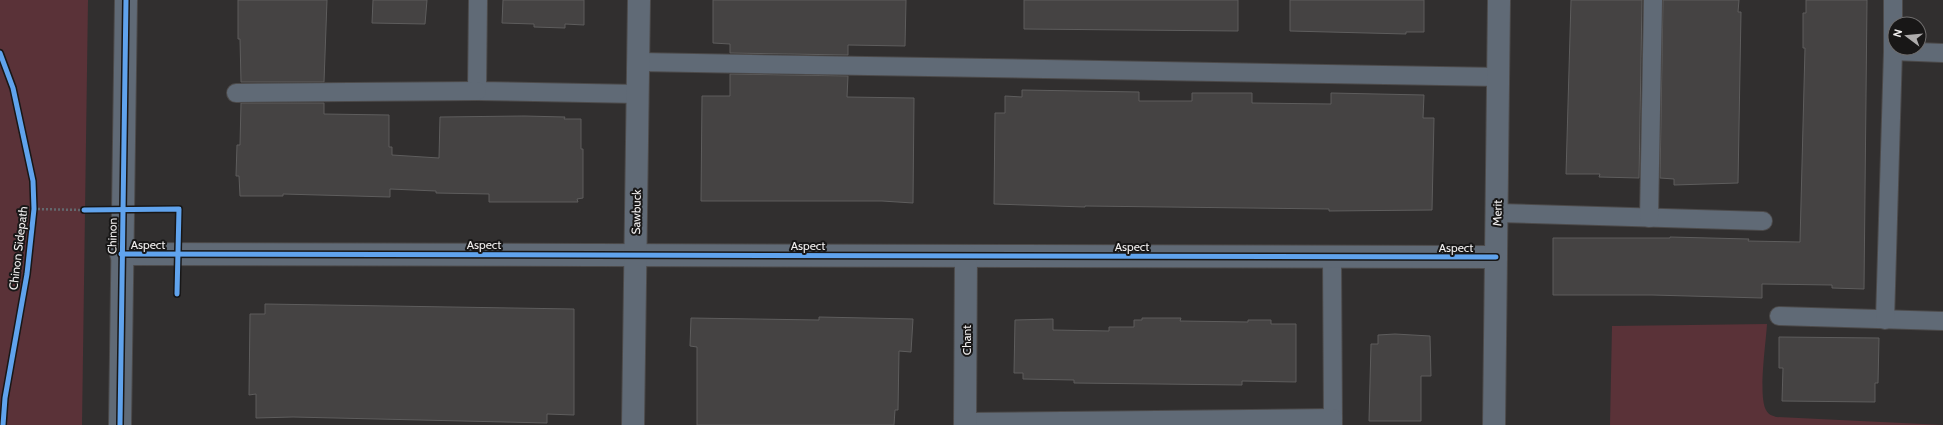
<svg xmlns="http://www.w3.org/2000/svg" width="1943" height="425" font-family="Cabin,sans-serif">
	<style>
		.green { fill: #5a3238 }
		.building { fill: #454343; stroke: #5e5d5d }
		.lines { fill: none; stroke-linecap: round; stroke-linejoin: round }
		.service-casing { stroke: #4c4a4a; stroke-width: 20 }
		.minor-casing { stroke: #4c4a4a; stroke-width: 24 }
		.tertiary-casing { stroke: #4c4a4a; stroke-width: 24 }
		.path { stroke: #63686e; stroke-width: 2.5; stroke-dasharray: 2 2; stroke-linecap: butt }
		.service { stroke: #606a76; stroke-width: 18 }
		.minor { stroke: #606a76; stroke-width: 22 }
		.tertiary { stroke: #606a76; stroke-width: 22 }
		.cycleway-casing { stroke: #181717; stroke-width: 8 }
		.cycleway { stroke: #60a3ed; stroke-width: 5 }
		.labels { text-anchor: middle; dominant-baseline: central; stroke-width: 4; stroke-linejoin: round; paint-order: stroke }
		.street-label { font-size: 12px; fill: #f1efef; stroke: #181717 }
	</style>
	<rect width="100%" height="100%" fill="#312f2f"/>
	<g class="green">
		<polygon points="0,0 88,0 82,425 0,425"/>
		<path d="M1767,324c-1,19 -9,71 -1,86 3,5 5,5 10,7l167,8h-333l2,-99z"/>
	</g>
	<g class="building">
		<polygon points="238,0 327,0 324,82 241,82 240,39 238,39"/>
		<polygon points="373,0 427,0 425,24 372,23"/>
		<polygon points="503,0 584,0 584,25 565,24 565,28 534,27 534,24 502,23"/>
		<polygon points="713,0 906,0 905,46 848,45 848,55 730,53 730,44 713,43"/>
		<polygon points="1024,0 1238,0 1238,31 1024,29"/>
		<polygon points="1290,0 1424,0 1424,32 1406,32 1406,34 1290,31"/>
		<polygon points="1571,0 1642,0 1639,178 1599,177 1600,174 1566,174"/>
		<polygon points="1663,0 1739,0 1738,12 1741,12 1738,183 1674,185 1674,179 1660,178"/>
		<polygon points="1806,0 1867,0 1864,289 1832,288 1832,285 1762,284 1762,298 1652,295 1553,295 1553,238 1670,238 1670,237 1749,239 1748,241 1800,242 1805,48 1803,48 1803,13 1806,13"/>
		<polygon points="730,74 848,76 847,97 914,98 913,203 882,201 701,201 702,96 730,96"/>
		<polygon points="1022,90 1139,92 1139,101 1192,101 1192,93 1252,93 1252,103 1331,104 1331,93 1424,95 1423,118 1434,118 1432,210 1329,211 1329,209 1085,206 1085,207 994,204 995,113 1005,113 1005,96 1022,97"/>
		<polygon points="241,103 324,103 324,114 389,115 389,147 392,147 392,155 439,158 440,117 524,116 565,117 564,119 581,119 581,149 583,149 583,198 577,199 578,202 489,202 489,194 436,193 436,191 390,189 390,197 283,194 283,196 240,196 239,176 236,176 237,145 240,145"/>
		<polygon points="265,304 574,309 574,415 547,414 547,423 293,417 256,418 256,394 249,395 250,314 265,314"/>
		<polygon points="819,317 913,319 911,352 899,351 898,410 895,410 894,425 697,425 697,347 690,346 691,318 819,320"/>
		<polygon points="1142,318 1181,318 1180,321 1248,322 1248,320 1271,320 1271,324 1296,324 1296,382 1242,381 1242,385 1074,383 1074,380 1023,379 1023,373 1014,373 1015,320 1053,319 1053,330 1109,331 1109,327 1134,327 1134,320 1142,320"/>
		<polygon points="1395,334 1430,336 1431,376 1421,376 1421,421 1369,421 1371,344 1378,344 1378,335"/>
		<polygon points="1779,337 1879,338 1878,383 1875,383 1875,402 1782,401 1783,368 1779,368"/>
	</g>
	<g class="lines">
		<defs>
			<g id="service">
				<polyline points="478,0 477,91 638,94"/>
				<polyline points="1893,51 1943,53"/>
				<polyline points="639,62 1498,77"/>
				<polyline points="236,93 477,91"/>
				<polyline points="1498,213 1763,221"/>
				<polyline points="1649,218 1653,0"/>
				<polyline points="1332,257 1333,425"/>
				<polyline points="1779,316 1943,321"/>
				<polyline points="1885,320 1893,51 1893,0"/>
				<polyline points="965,422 1333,418"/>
			</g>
			<g id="minor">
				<polyline points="121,254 1496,257"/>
				<polyline points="633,425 639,0"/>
				<polyline points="965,425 966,256"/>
			</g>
			<g id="tertiary">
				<polyline points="120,425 126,0"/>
				<polyline points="1494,425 1499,0"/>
			</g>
		</defs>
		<use href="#service" class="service-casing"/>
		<use href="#minor" class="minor-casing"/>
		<use href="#tertiary" class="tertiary-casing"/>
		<polyline class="path" points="34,209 84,210"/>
		<use href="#service" class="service"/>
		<use href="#minor" class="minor"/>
		<use href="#tertiary" class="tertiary"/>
		<defs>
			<g id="cycleway">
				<polyline points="0,53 13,88 33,181 34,209 27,274 5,398 3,425"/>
				<polyline points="84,210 179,209 177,294"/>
				<polyline points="121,254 1496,257"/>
				<polyline points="120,425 126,0"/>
			</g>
		</defs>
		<use href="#cycleway" class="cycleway-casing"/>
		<use href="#cycleway" class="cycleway"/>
	</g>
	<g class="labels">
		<g class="street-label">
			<text transform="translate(636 212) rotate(-89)">Sawbuck</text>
			<text transform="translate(1497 213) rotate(-89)">Merit</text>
			<text transform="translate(112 236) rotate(-89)">Chinon</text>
			<text x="148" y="244">Aspect</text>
			<text x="484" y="244">Aspect</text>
			<text x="808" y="245">Aspect</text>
			<text x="1132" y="246">Aspect</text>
			<text x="1456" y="247">Aspect</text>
			<text transform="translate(18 248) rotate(-83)">Chinon Sidepath</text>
			<text transform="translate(966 340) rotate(-90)">Chant</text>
		</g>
	</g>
	<g transform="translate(1907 36) rotate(286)"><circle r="19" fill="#181717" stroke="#6f6d6d"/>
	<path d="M0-3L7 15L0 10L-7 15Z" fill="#aeacac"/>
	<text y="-6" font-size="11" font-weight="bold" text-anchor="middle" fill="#f1efef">N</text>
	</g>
</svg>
